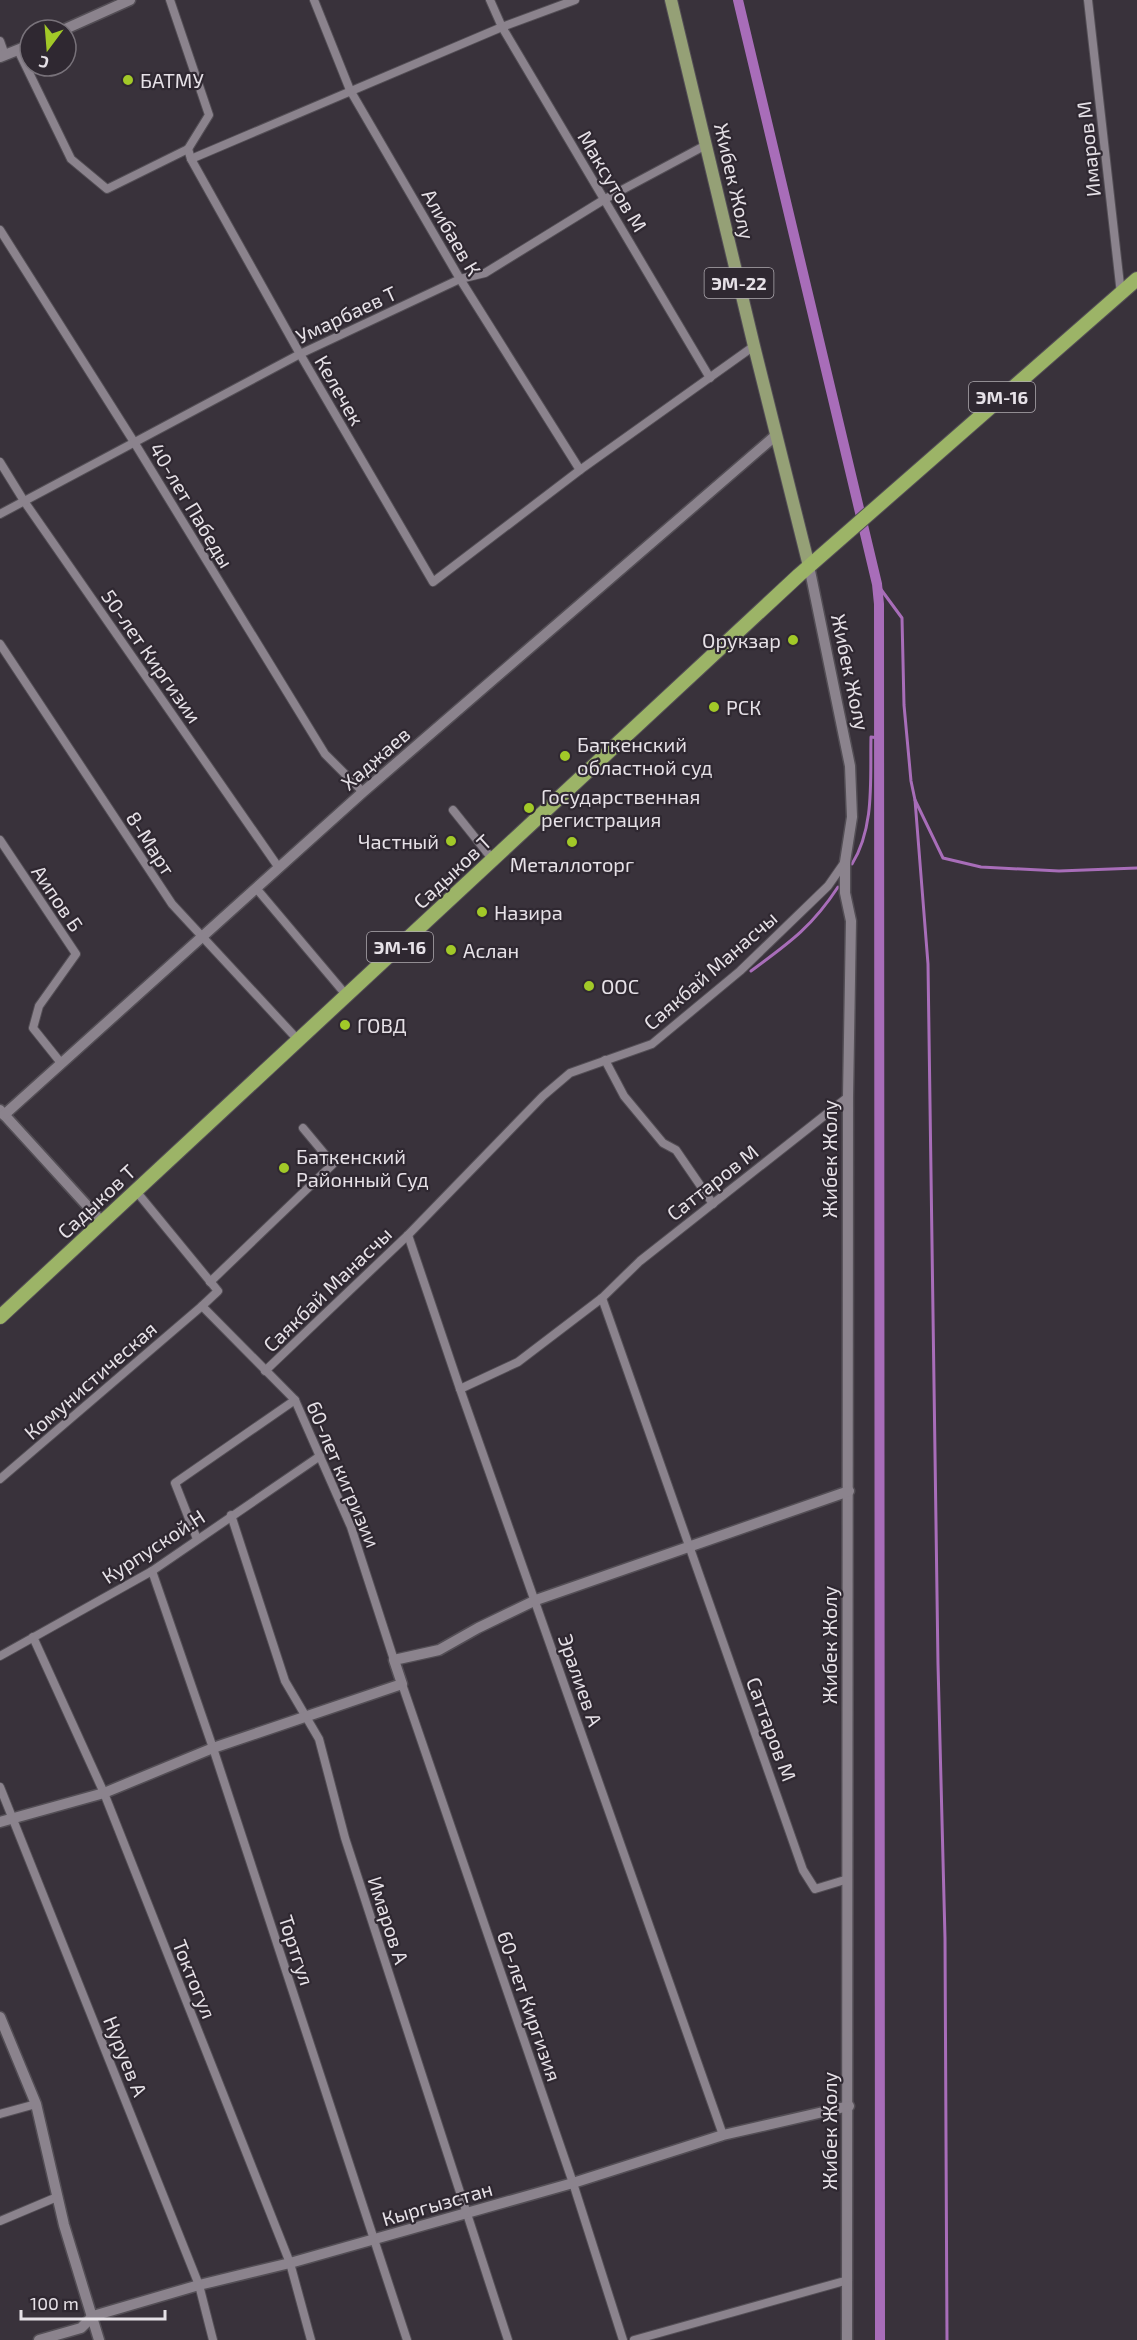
<svg xmlns="http://www.w3.org/2000/svg" width="1137" height="2340" font-family="'Exo 2',sans-serif">
	<style>
		.lines { fill: none; stroke-linecap: round; stroke-linejoin: round }
		.stream { stroke: #a86db9; stroke-width: 3 }
		.canal { stroke: #a86db9; stroke-width: 10 }
		.street-casing { stroke: #534e55; stroke-width: 10 }
		.secondary-casing { stroke: #534e55; stroke-width: 13 }
		.primary-casing { stroke: #534e55; stroke-width: 14 }
		.highway-casing { stroke: #534e55; stroke-width: 16 }
		.street { stroke: #8b838d; stroke-width: 8 }
		.secondary { stroke: #8b838d; stroke-width: 10 }
		.primary { stroke: #95a076; stroke-width: 12 }
		.highway { stroke: #9cb467; stroke-width: 14 }
		.poi-dot { fill: #a2c928; stroke: #2f2831; stroke-width: 2 }
		.labels { text-anchor: middle; dominant-baseline: central; stroke-width: 4.5; stroke-linejoin: round; paint-order: stroke }
		.shield { fill: #2f2831; stroke: #afaab0; stroke-width: 1.5 }
		.shield-label { font-size: 18px; font-weight: bold; fill: #e6e1e7 }
		.poi-label { font-size: 20px; fill: #e6e1e7; stroke: #2f2831; text-anchor: start }
		.street-label { font-size: 20px; fill: #e6e1e7; stroke: #2f2831 }
	</style>
	<rect width="100%" height="100%" fill="#39323b"/>
	<g class="lines">
		<g class="stream">
			<polyline points="877,584 902,618 904,705 911,781 915,800 943,858 981,867 1059,871 1137,868"/>
			<polyline points="915,800 928,964 938,1664 945,1938 947,2340"/>
			<path d="M852,864c23,-37 18,-85 19,-127l8,1"/>
			<path d="M751,971c38,-28 61,-44 87,-84"/>
		</g>
		<polyline class="canal" points="738,0 877,584 879,604 880,2340"/>
		<defs>
			<g id="street">
				<polyline points="314,0 350,90 460,279 580,470"/>
				<polyline points="490,0 502,27 710,378"/>
				<polyline points="1088,0 1121,294"/>
				<polyline points="0,41 5,55"/>
				<polyline points="18,50 71,159 107,189 188,149 209,115 170,0"/>
				<polyline points="188,149 191,159 300,354 433,582 580,470 754,346"/>
				<polyline points="191,159 502,27 575,0"/>
				<polyline points="0,230 134,442 325,754 363,792"/>
				<polyline points="0,462 24,501 279,868"/>
				<polyline points="0,514 300,354 460,279 485,273 605,199 706,145"/>
				<polyline points="0,644 172,904 299,1041"/>
				<polyline points="453,810 493,860"/>
				<polyline points="0,840 76,954 39,1006 33,1028 61,1063"/>
				<polyline points="256,888 347,996"/>
				<polyline points="605,1060 624,1096 663,1143 676,1150 713,1204"/>
				<polyline points="136,1191 218,1291 202,1306 295,1400 351,1527 394,1660"/>
				<polyline points="408,1235 460,1389 723,2135"/>
				<polyline points="210,1282 333,1164 303,1128"/>
				<polyline points="602,1298 803,1870 815,1889 848,1879"/>
				<polyline points="265,1371 408,1235 543,1096 570,1073 652,1044 740,971 828,886 844,863"/>
				<polyline points="460,1389 518,1362 602,1298 640,1261 848,1097"/>
				<polyline points="0,1479 202,1306"/>
				<polyline points="231,1515 285,1681 319,1739 345,1838 508,2340"/>
				<polyline points="197,1539 175,1483 295,1400"/>
				<polyline points="152,1571 213,1748 407,2340"/>
				<polyline points="33,1637 104,1793 290,2263 311,2340"/>
				<polyline points="0,1656 152,1571 320,1456"/>
				<polyline points="402,1684 573,2183 623,2340"/>
				<polyline points="0,1787 199,2285 213,2340"/>
				<polyline points="0,2114 36,2104"/>
				<polyline points="0,2221 57,2197"/>
				<polyline points="634,2340 848,2280"/>
			</g>
			<g id="secondary">
				<polyline points="63,30 130,0"/>
				<polyline points="0,57 30,45"/>
				<polyline points="809,566 850,766 852,817 845,862 845,893 851,921 848,1097 847,2340"/>
				<polyline points="0,1110 102,1222"/>
				<polyline points="4,1115 363,792 775,436"/>
				<polyline points="0,1822 104,1793 213,1748 402,1684 394,1660 439,1650 478,1628 536,1600 849,1491"/>
				<polyline points="0,2017 36,2104 64,2225 99,2340"/>
				<polyline points="39,2340 81,2328 93,2316 199,2285 290,2263 573,2183 723,2135 849,2106"/>
			</g>
			<polyline id="primary" points="671,0 754,346 809,566"/>
			<polyline id="highway" points="0,1317 799,575 1137,279"/>
		</defs>
		<use href="#street" class="street-casing"/>
		<use href="#secondary" class="secondary-casing"/>
		<use href="#primary" class="primary-casing"/>
		<use href="#highway" class="highway-casing"/>
		<use href="#street" class="street"/>
		<use href="#secondary" class="secondary"/>
		<use href="#primary" class="primary"/>
		<use href="#highway" class="highway"/>
	</g>
	<g class="poi-dot">
		<circle cx="128" cy="80" r="6"/>
		<circle cx="793" cy="640" r="6"/>
		<circle cx="714" cy="707" r="6"/>
		<circle cx="565" cy="756" r="6"/>
		<circle cx="529" cy="808" r="6"/>
		<circle cx="451" cy="841" r="6"/>
		<circle cx="572" cy="842" r="6"/>
		<circle cx="482" cy="912" r="6"/>
		<circle cx="451" cy="950" r="6"/>
		<circle cx="589" cy="986" r="6"/>
		<circle cx="345" cy="1025" r="6"/>
		<circle cx="284" cy="1168" r="6"/>
	</g>
	<g class="labels">
		<g class="shield">
			<rect x="704.5" y="268" width="69" height="30" rx="4.5"/>
			<rect x="969" y="382" width="66" height="30" rx="4.5"/>
			<rect x="367" y="932" width="66" height="30" rx="4.5"/>
		</g>
		<g class="shield-label">
			<text x="739" y="283">ЭМ-22</text>
			<text x="1002" y="397">ЭМ-16</text>
			<text x="400" y="947">ЭМ-16</text>
		</g>
		<g class="poi-label">
			<text x="140" y="80">БАТМУ</text>
			<text x="781" y="640" text-anchor="end">Орукзар</text>
			<text x="726" y="707">РСК</text>
			<text x="577" y="744">Баткенский<tspan x="577" dy="23">областной суд</tspan></text>
			<text x="541" y="796">Государственная<tspan x="541" dy="23">регистрация</tspan></text>
			<text x="439" y="841" text-anchor="end">Частный</text>
			<text x="572" y="864" text-anchor="middle">Металлоторг</text>
			<text x="494" y="912">Назира</text>
			<text x="463" y="950">Аслан</text>
			<text x="601" y="986">ООС</text>
			<text x="357" y="1025">ГОВД</text>
			<text x="296" y="1156">Баткенский<tspan x="296" dy="23">Районный Суд</tspan></text>
		</g>
		<g class="street-label">
			<text transform="translate(1088 149) rotate(-96)">Имаров М</text>
			<text transform="translate(613 181) rotate(59)">Максутов М</text>
			<text transform="translate(735 181) rotate(77)">Жибек Жолу</text>
			<text transform="translate(452 232) rotate(60)">Алибаев К</text>
			<text transform="translate(346 314) rotate(-25)">Умарбаев Т</text>
			<text transform="translate(340 390) rotate(60)">Келечек</text>
			<text transform="translate(192 505) rotate(59)">40-лет Пабеды</text>
			<text transform="translate(152 656) rotate(55)">50-лет Киргизии</text>
			<text transform="translate(851 672) rotate(78)">Жибек Жолу</text>
			<text transform="translate(375 758) rotate(-41)">Хаджаев</text>
			<text transform="translate(151 843) rotate(57)">8-Март</text>
			<text transform="translate(452 871) rotate(-43)">Садыков Т</text>
			<text transform="translate(58 898) rotate(56)">Аипов Б</text>
			<text transform="translate(710 970) rotate(-41)">Саякбай Манасчы</text>
			<text transform="translate(829 1159) rotate(-90)">Жибек Жолу</text>
			<text transform="translate(712 1182) rotate(-38)">Саттаров М</text>
			<text transform="translate(96 1201) rotate(-43)">Садыков Т</text>
			<text transform="translate(327 1289) rotate(-44)">Саякбай Манасчы</text>
			<text transform="translate(90 1380) rotate(-41)">Комунистическая</text>
			<text transform="translate(344 1474) rotate(67)">60-лет кигризии</text>
			<text transform="translate(153 1546) rotate(-33)">Курпуской.Н</text>
			<text transform="translate(829 1645) rotate(-90)">Жибек Жолу</text>
			<text transform="translate(581 1680) rotate(71)">Эралиев А</text>
			<text transform="translate(772 1729) rotate(70)">Саттаров М</text>
			<text transform="translate(389 1920) rotate(72)">Имаров А</text>
			<text transform="translate(297 1950) rotate(72)">Тортгул</text>
			<text transform="translate(195 1979) rotate(68)">Токтогул</text>
			<text transform="translate(530 2006) rotate(71)">60-лет Киргизия</text>
			<text transform="translate(126 2056) rotate(68)">Нуруев А</text>
			<text transform="translate(829 2131) rotate(-90)">Жибек Жолу</text>
			<text transform="translate(437 2203) rotate(-16)">Кыргызстан</text>
		</g>
	</g>
	<g transform="translate(48 48) rotate(196)"><circle r="28" fill="#2f2831" stroke="#78727a" stroke-width="1.5"/>
	<path d="M0-4.5L10 22L0 15L-10 22Z" fill="#a2c928"/>
	<text y="-9" font-size="16" font-weight="bold" text-anchor="middle" fill="#e6e1e7">С</text>
	</g>
	<path d="M21 2310v9h144v-9" fill="none" stroke="#e6e1e7" stroke-width="3"/>
	<text x="30" y="2310" font-size="18" fill="#e6e1e7" stroke="#2f2831" stroke-width="4.5" paint-order="stroke">100 m</text>
</svg>
